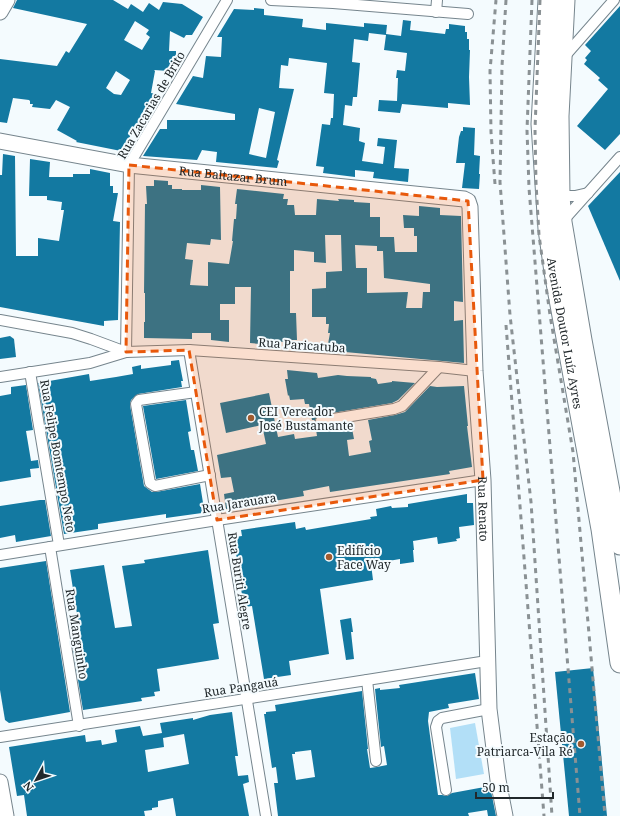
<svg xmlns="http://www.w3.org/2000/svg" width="620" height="816" font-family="'Noto Serif',serif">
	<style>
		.green { fill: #b2dff7 }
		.building { fill: #1379a1; fill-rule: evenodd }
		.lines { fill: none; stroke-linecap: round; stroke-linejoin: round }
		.street-casing { stroke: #76858d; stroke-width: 12 }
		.secondary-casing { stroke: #76858d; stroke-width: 17 }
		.highway-casing { stroke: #76858d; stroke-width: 21 }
		.street { stroke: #fff; stroke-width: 10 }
		.secondary { stroke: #fff; stroke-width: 15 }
		.highway { stroke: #fff; stroke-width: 19 }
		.rail { stroke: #8a9194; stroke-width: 3; stroke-dasharray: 5 5; stroke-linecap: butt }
		.marked { fill: #e8590c; fill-opacity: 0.2; stroke: #e8590c; stroke-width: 3; stroke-dasharray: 8 5; stroke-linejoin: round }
		.poi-dot { fill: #a05b2f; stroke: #f4fbfe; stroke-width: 1.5 }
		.labels { text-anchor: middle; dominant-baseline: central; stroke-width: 4; stroke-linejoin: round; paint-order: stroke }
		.street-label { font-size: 12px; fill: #21282b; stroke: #f4fbfe }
		.poi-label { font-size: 12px; fill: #21282b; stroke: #f4fbfe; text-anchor: start }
	</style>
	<rect width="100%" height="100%" fill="#f4fbfe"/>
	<polygon class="green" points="475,723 484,774 456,779 450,728"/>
	<g class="building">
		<path d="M17,0h96l15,9 3,-5 12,8 6,-9 10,7 4,-8 19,2 21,13 -11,18h-6l-2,3 -14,-7 -1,20h7v10l-7,10 -15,-1 1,1 -4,22 5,1 -35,57 -45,-9 1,-1 -20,-11 13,-23 -14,-7 -6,9 -18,-2 1,-3h-3v-3l-1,-1 -16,-2 -6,25 -7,-1v-63l57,7 9,-15 3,2 18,-29 -74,-16zM135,21l14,9 -3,4 4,3 -8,13 -18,-10zM116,71l14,9 -9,15 -7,-1 -8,-6z"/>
		<polygon points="620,6 620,134 605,150 577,126 608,89 598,80 600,78 584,64 587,60 585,58 591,51 585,45"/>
		<path d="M254,8l10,1v6l39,4 -1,8 24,3v-7l38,4v-4l23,2 -1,9 15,2 2,-16 8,1 -1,9 35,4 1,-5h3v-5l16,2v6h2v7h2v11h1l-1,27 1,28 -22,-2v5l-46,-4 -2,9 -22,-2 1,-11 18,1 1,-23h-2l1,-8 8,1 2,-18 -23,-3 2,-15 -17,-2 -1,8 -14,-2 -2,23 8,1 -3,34h-4l-1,9 -7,-1 -2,20 17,3 -1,13 6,2 -3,18 21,3 2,-17 -8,-1 1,-8 19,2 -3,28 15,1 -1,13 -35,-4 1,-6 -19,-2v7l-32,-4 1,-6 -8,-1 6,-42 8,1 1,-7h2l1,-24 -10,-1 3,-30 -38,-5 -1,8 -7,-1 -2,23 15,1 -17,71 2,1 -2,7 -61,-6 1,-10 -15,-2 -5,10 -54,-4 17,-27h7v-9h68v-6l-59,-10 17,-28 10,2 3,-22 15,1 1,-20h-5l17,-28 20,1zM259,108l16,4 -9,46 -17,-4z"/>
		<polygon points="463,127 475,128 474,155 480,156 479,174 480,174 479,189 462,188 465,163 456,163 459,137 461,131 463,131"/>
		<polygon points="3,154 15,156 16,256 38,256 38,238 59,241 64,210 61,210 62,202 47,200 47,196 29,196 30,159 50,162 49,177 73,177 73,174 90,174 90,169 110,173 110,186 113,186 113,193 118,193 113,221 120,222 118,320 104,321 104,326 0,307 0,175 2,175"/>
		<polygon points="620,172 620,281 588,206"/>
		<path d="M154,180l14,1v4h4v4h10v1h19v-5l19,2 1,53 -10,-1 -1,6 -23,-2 -2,16 8,1 -3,25 18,1v-24l21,2 4,-23h-1l2,-22h2l1,-15h-2l2,-15 47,5 -1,5h5l-1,6h7l1,10h21l1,-16 22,2 -1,-2 16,1v2l16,1v14h10v20h14l1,15h22v-16h-3v-8h-10l-1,-13 16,1v-10l21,2v7l21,1 2,86 -9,-1v20l9,-1 1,43 -119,-11v-6l-17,-2 2,-11h-2l1,-9h-3v-7h-14v-28l14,-1v-16l16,-1 -1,-36h-16l1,28 -12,-1v-10l-20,-2v21h-4v42h6l1,27h-7v2l-30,-1v3l-10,-1 1,-56h-16v17h-15v16h9v22l-18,-2v-7h-19v6l-48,-1v-16h1v-29h-1l1,-89h2l-1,-18h8zM355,245l22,1v5h6l1,27 46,6v8h-7l-1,16h-16l2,-16 -41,1v-25h-11z"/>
		<polygon points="10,336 14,339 16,357 0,359 0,338"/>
		<polygon points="179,360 183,381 181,381 182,387 138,394 131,400 130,405 144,486 152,492 156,492 200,484 204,509 202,513 166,518 166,514 98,524 98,529 64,534 38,383 89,374 90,381 116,377 133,374 132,367 141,365 141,369 171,365 171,361"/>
		<polygon points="287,370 317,373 318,378 338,375 347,376 371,377 371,378 376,379 378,384 392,382 392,381 415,383 398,400 392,403 320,415 317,416 315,421 314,420 312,420 309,404 305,404 304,399 290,400 289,395 288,396 285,379 288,379"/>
		<polygon points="26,385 33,430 26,431 31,461 38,460 39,468 30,469 31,477 0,482 0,396 11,394 11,387"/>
		<polygon points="430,386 437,387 464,386 468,426 467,426 472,467 449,471 450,474 330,492 329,486 303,491 304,496 226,509 224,494 234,492 231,477 221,478 217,455 266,444 262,425 226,433 220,403 269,393 278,437 294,434 295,439 317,436 315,423 318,427 322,427 351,423 354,439 347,440 349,456 371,452 369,441 372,440 368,420 395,415 405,412"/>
		<polygon points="186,400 191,431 188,432 191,450 194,450 198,471 156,479 143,406"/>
		<polygon points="467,494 467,503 473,503 474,525 459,527 460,538 456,539 457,541 438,544 437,537 413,541 414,550 413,550 414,562 400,564 400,559 371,564 373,580 320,589 329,654 289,661 291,675 264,679 252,606 244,607 242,595 235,546 237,546 235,537 242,536 241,530 295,522 296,529 305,527 306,530 371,519 370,517 377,516 376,509 391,506 392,508 408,507 408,504"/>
		<polygon points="40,500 45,500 51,536 16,542 15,535 0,538 0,506"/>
		<polygon points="208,550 219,623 213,624 219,659 157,669 160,691 154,692 155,696 141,698 142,701 83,710 71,638 77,638 77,634 80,633 70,570 104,565 115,628 132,626 122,566 145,563 144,560"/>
		<polygon points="46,561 70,712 9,723 5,720 0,690 0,568"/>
		<polygon points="351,618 353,632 351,632 354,659 346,660 340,620"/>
		<polygon points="593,668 607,816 569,816 555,672"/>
		<path d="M475,673l4,26 -31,5 1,4 -20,4 -1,9 10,74h4l5,1 5,-3 38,-7 6,30h-8l-1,-6 -19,3 1,3h-191l-4,-33h4l-2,-16 -4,1 -8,-54h2v-2l10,-1 -1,-6 87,-14 6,58h-1l3,19 7,-1 10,-2 -3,-19 -3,1 -6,-58 5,-1v2l20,-2 -1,-3zM311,750l4,27 -19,3 -4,-26h3v-2z"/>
		<path d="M232,712l6,44h-3l3,20 10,-1 1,7 -6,2 6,32h-73l-3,-18 -15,3v6l-6,1v2l-8,1 1,5h-118l-3,-21 -7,1 -8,-49 76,-12 1,7 15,-2 1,5 15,-3 -2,-12 25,-4 3,10 19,-3 -2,-10 33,-5v2l17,-5zM184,734l5,30 -41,8 -3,-22 19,-3 -1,-9z"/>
	</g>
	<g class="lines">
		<defs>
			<g id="street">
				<polyline points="271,0 333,3 468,14"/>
				<polyline points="436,12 437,0"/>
				<polyline points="564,57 614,0"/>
				<polyline points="560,196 575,196 588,193"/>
				<polyline points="562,222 620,157"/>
				<polyline points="0,320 72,333 91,339 126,352"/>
				<polyline points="189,350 266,816"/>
				<polyline points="126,352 129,165 227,0"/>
				<polyline points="30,372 59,545"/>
				<polyline points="0,377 90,363 126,352 189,350 439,367 475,371"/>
				<polyline points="196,392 139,400 136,404 150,483 155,486 210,475"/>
				<polyline points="321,421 394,409 402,406 439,367"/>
				<polyline points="50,547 79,726"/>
				<polyline points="0,555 217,520 483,480"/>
				<polyline points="367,680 376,761"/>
				<polyline points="0,737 367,680 487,661"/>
				<polyline points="446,790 436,727 438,721 442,718 489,709"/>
			</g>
			<g id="secondary">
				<polyline points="0,12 7,0"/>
				<path id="s1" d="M0,141l129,24 335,34 4,2 2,6 5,164 8,109 6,229 9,71 7,36"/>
				<polyline points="0,782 6,816"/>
			</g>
			<g id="highway">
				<path id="s2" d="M548,0l-7,124 7,105 6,43 47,257 19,134"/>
				<polyline points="565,0 559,116 560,196 562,222 582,340 620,545"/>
			</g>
		</defs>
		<use href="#street" class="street-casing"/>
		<use href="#secondary" class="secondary-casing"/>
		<use href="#highway" class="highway-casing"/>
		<use href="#street" class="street"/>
		<use href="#secondary" class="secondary"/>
		<use href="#highway" class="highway"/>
		<g class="rail">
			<polyline points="506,0 502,66 500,182 510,315 531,502 552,816"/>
			<polyline points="532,0 527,130 529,188 580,816"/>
			<polyline points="540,0 535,129 536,183 539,235 550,315 573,452 605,816"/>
			<polyline points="495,184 491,132 490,71 496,0"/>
			<polyline points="506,325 544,816"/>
		</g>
	</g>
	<path class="marked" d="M129,165l339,36 15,279 -266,40 -28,-170 -63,2z"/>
	<g class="poi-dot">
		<circle cx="251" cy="418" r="4"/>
		<circle cx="329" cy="557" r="4"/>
		<circle cx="581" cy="744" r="4"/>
	</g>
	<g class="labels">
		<g class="street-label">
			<text transform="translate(151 105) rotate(-60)">Rua Zacarias de Brito</text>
			<text stroke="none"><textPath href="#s1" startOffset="236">Rua Baltazar Brum</textPath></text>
			<text stroke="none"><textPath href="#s2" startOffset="335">Avenida Doutor Luíz Ayres</textPath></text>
			<text transform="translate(302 345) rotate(4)">Rua Paricatuba</text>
			<text transform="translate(58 456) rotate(80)">Rua Felipe Bomtempo Neto</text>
			<text transform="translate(239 503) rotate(-9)">Rua Jarauara</text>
			<text stroke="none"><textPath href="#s1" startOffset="781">Rua Renato</textPath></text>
			<text transform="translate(240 581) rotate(81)">Rua Buriti Alegre</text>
			<text transform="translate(77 634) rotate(81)">Rua Manguinho</text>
			<text transform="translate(241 687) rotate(-9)">Rua Pangauá</text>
		</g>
		<g class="poi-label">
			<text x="259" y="411">CEI Vereador<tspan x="259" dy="14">José Bustamante</tspan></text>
			<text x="337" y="550">Edifício<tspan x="337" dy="14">Face Way</tspan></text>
			<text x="573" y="737" text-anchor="end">Estação<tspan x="573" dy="14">Patriarca-Vila Ré</tspan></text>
		</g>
	</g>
	<g transform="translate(36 780) rotate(230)" stroke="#f4fbfe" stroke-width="3" paint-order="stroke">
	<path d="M0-3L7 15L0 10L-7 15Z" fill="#21282b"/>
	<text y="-6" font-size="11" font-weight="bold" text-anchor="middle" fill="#21282b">N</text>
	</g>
	<path d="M476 792v6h77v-6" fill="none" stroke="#21282b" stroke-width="2"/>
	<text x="482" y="792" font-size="12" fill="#21282b" stroke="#f4fbfe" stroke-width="3" paint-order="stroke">50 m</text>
</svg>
